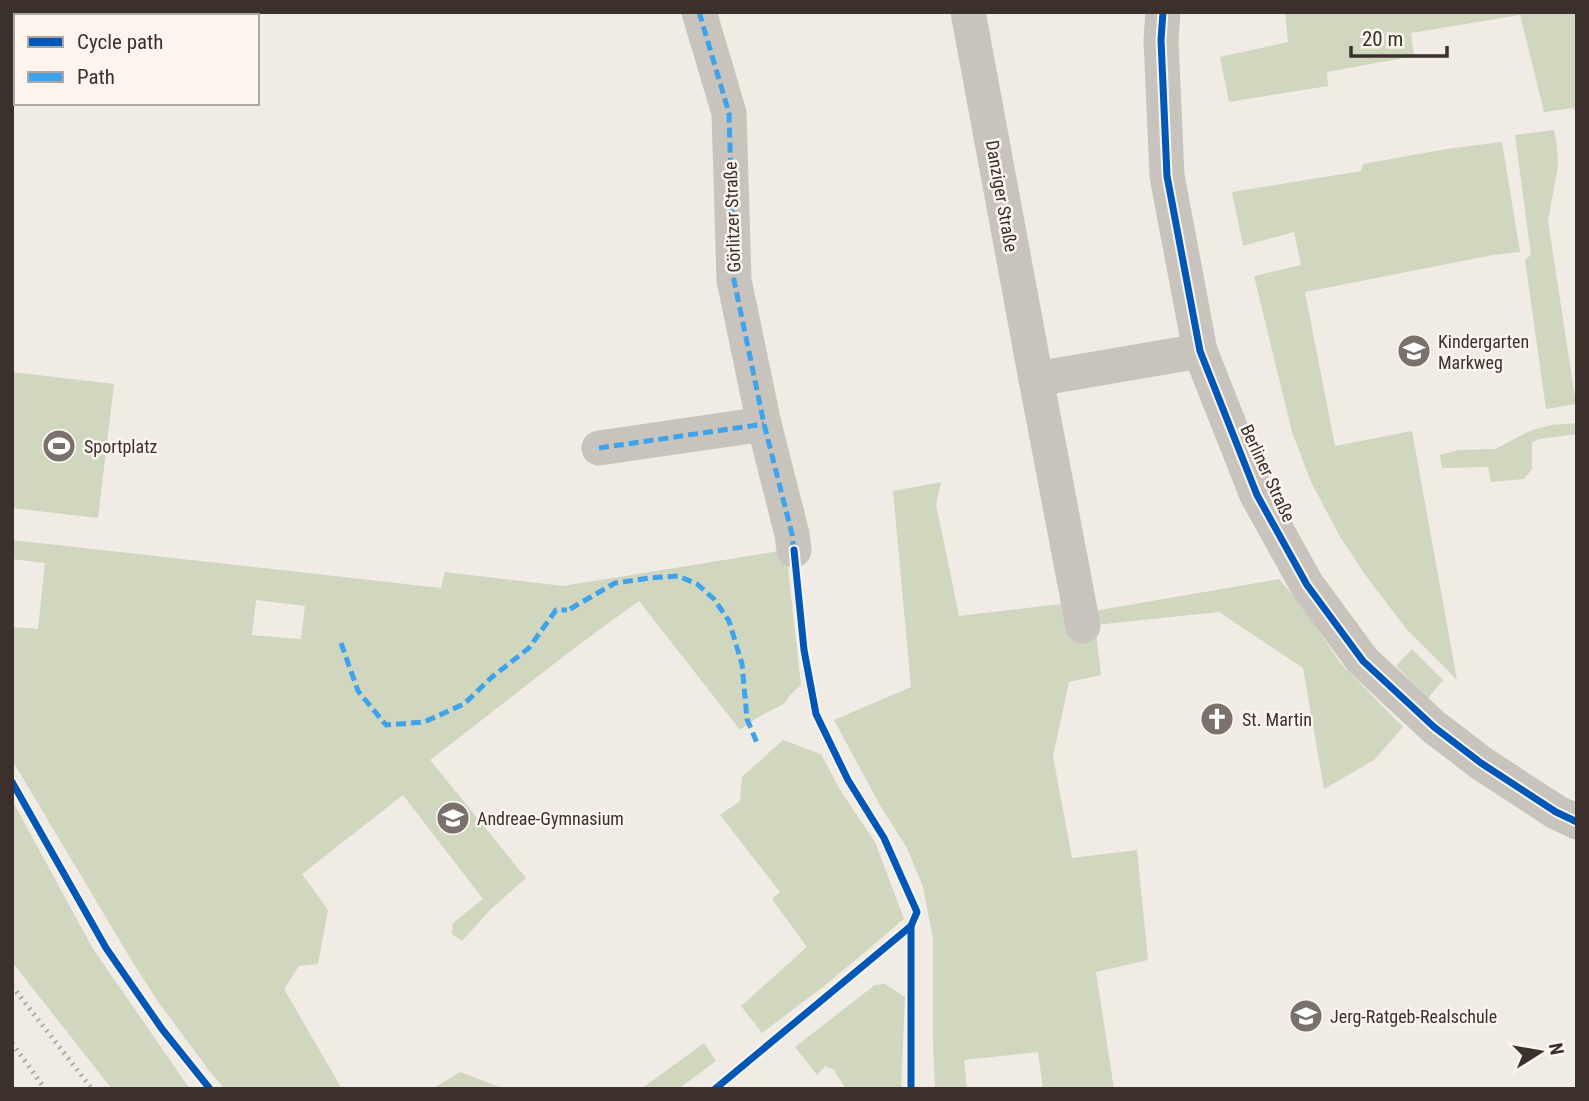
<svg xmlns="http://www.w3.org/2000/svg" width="1589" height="1101" font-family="'Roboto Condensed',sans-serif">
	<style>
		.green { fill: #d1d6bf; fill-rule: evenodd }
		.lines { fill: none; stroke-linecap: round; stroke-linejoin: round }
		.minor { stroke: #c9c3be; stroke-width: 35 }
		.rail { stroke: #b1aca8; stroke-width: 5; stroke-dasharray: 2 5; stroke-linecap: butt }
		.quiet { stroke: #3fa3eb; stroke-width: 5; stroke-dasharray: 10 5; stroke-linecap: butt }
		.cycleway-casing { stroke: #fbf5ee; stroke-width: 11 }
		.cycleway { stroke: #0057b8; stroke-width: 7 }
		.labels { text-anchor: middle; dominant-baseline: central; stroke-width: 5; stroke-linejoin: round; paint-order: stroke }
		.street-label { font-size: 18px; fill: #3b302b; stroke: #fbf5ee }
		.poi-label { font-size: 18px; fill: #3b302b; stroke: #fbf5ee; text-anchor: start }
	</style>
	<rect width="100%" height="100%" fill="#f0ebe5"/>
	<g class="green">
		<polygon points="1285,12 1577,12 1577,113 1573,108 1544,112 1520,15 1411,33 1414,56 1327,72 1328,86 1229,102 1220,57 1288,42"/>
		<polygon points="1554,130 1557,146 1558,166 1548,221 1576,404 1546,409 1525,260 1531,255 1515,135"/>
		<polygon points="1502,142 1520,252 1493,255 1305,292 1335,446 1412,431 1457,680 1408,631 1366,576 1339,535 1311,482 1292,432 1254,276 1301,265 1294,232 1243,246 1232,192 1361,171 1363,164 1447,149"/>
		<polygon points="12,372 114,384 98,518 12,508"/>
		<polygon points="1577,423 1577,434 1540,439 1532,442 1532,469 1524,479 1491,482 1488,467 1442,468 1440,455 1458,450 1495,449 1532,430 1551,425"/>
		<polygon points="941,482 936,504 959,616 1070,603 1077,614 1279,579 1304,609 1341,664 1403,727 1374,760 1324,789 1303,668 1219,612 1095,625 1101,675 1069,682 1053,756 1072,858 1137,850 1148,960 1096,972 1114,1089 1043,1089 1038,1052 964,1060 967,1089 935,1089 933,1041 933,939 923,887 907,848 881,807 834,720 911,687 893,491"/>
		<path d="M12,540l429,48 4,-16 118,14 223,-36 15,135 -11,10 -5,8 -30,16 -15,11 -101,-129c-72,51 -140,106 -209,159l96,118 -36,32 -28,31 -10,-7 1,-11 30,-24 -80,-104 -101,79 26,36 -10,54 -19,2 -15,23 58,100h-117l-14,-16 -52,-70 -24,-37 -123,-206v-133l26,2 7,-66 -33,-4zM256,600l49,6 -4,33 -49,-4z"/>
		<polygon points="1412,649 1443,680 1428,698 1396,666"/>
		<polygon points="783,740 821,754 842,793 875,842 904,919 828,983 762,1033 741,1006 807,947 772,899 780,892 720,815 740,801 742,777"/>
		<polygon points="12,800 93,949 190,1089 112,1089 12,962"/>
		<polygon points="885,984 905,997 901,1089 846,1089 833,1069 825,1066 817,1075 795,1047 875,985"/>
		<polygon points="704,1043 716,1061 678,1089 641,1089"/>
		<polygon points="460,1072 505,1089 432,1089"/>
	</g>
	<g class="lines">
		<g class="minor">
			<polyline points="699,12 729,113 734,280 764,424 792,534 794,550"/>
			<polyline points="968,12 1036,379 1200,351"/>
			<polyline points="1163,12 1161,40 1167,176 1200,351 1257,495 1307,585 1363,661 1434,727 1481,763 1556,812 1577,822"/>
			<polyline points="1036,379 1083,626"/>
			<polyline points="599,448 764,424"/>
		</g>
		<g class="rail">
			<polyline points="12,986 92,1089"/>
			<polyline points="12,1043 45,1089"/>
		</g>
		<g class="quiet">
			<polyline points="699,12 729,113 734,280 764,424 792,534 794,554"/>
			<polyline points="599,448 764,424"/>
			<polyline points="570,609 615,583 650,578 678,576 697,584 714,599 729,621 742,664 747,719 757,743"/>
			<polyline points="341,643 358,691 386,725 424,722 464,704 492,677 529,648 556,610 567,610"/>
		</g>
		<defs>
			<g id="cycleway">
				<polyline points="1163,12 1161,40 1167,176 1200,351 1257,495 1307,585 1363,661 1434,727 1481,763 1556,812 1577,822"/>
				<polyline points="794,550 804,650 816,714 848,780 884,838 917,912 911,926 911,1089"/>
				<polyline points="12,782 106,948 162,1029 210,1089"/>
				<polyline points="715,1089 911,926"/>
			</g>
		</defs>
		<use href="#cycleway" class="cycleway-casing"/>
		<use href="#cycleway" class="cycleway"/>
	</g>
	<defs>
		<symbol id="school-disc" viewBox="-11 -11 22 22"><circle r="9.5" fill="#7a716c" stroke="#fbf5ee"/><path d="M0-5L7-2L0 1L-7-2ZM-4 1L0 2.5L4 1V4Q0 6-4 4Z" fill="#fff"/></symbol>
		<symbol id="stadium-disc" viewBox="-11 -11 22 22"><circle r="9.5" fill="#7a716c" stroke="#fbf5ee"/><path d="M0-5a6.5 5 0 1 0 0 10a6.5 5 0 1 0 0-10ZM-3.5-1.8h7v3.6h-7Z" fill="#fff"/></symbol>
		<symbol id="church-disc" viewBox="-11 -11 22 22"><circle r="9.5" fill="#7a716c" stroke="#fbf5ee"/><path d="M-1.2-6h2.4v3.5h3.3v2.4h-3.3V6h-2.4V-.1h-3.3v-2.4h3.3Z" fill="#fff"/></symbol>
	</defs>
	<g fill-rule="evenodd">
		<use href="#school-disc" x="1395" y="332" width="38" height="38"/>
		<use href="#stadium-disc" x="40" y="427" width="38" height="38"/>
		<use href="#church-disc" x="1198" y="700" width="38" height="38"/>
		<use href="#school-disc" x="434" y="799" width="38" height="38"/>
		<use href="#school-disc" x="1287" y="997" width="38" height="38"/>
	</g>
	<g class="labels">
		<g class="street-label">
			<text transform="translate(1002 196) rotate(80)">Danziger Straße</text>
			<text transform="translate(732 217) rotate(-92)">Görlitzer Straße</text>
			<text transform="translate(1268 473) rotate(65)">Berliner Straße</text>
		</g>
		<g class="poi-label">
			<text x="1438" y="341">Kindergarten<tspan x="1438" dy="21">Markweg</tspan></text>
			<text x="84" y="446">Sportplatz</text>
			<text x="1242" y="719">St. Martin</text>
			<text x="477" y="818">Andreae-Gymnasium</text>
			<text x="1330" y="1016">Jerg-Ratgeb-Realschule</text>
		</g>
	</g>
	<rect width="1589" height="1101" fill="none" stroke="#3b302b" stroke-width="28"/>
	<rect x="14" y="14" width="245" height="91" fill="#fbf5ee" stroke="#aea6a0" stroke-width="2"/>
	<rect x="28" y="37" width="35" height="10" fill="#0057b8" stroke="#aea6a0" stroke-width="2"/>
	<text x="77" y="49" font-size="21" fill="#3b302b">Cycle path</text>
	<rect x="28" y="72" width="35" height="10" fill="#3fa3eb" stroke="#aea6a0" stroke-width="2"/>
	<text x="77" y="84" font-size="21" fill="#3b302b">Path</text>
	<g transform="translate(1540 1052) rotate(79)" stroke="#fbf5ee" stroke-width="5" paint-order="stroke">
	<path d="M0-5L12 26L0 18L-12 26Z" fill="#3b302b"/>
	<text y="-10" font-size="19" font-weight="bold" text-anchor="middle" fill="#3b302b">N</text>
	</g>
	<path d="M1351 46v10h96v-10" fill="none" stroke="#3b302b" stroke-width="3.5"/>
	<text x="1362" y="46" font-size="21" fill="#3b302b" stroke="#fbf5ee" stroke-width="5" paint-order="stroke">20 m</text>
</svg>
